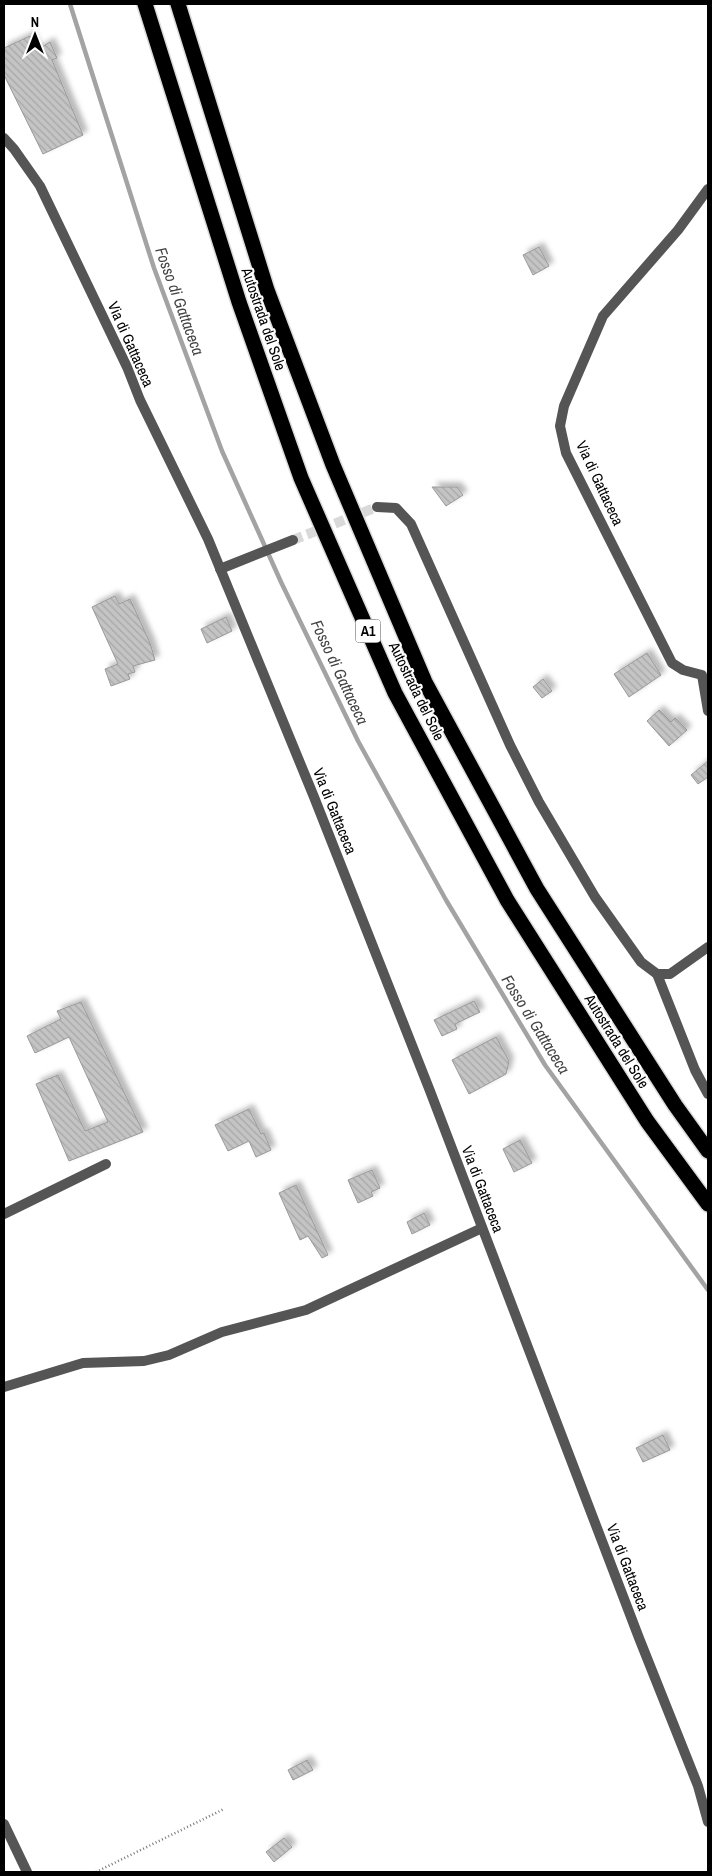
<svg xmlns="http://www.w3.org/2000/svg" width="712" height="1876" font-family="'Archivo Narrow',sans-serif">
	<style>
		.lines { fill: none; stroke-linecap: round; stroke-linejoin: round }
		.stream { stroke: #a3a3a3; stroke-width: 4.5 }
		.building { fill: url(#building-back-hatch); stroke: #999; filter: url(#shadow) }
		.minor-tunnel { stroke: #d9d9d9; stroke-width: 10; stroke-dasharray: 10 5; stroke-linecap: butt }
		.motorway-casing { stroke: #dbdbdb; stroke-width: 18 }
		.path { stroke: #777; stroke-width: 2.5; stroke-dasharray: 1 2.5; stroke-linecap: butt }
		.minor { stroke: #555; stroke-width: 10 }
		.motorway { stroke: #000; stroke-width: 15 }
		.labels { text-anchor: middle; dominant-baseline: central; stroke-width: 4; stroke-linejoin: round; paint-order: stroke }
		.shield { fill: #fff; stroke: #4c4c4c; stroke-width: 1 }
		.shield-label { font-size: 14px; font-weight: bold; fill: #000 }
		.street-label { font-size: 15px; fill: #000; stroke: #fff }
		.water-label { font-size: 16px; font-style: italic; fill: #444; stroke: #fff }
	</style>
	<defs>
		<pattern id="building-back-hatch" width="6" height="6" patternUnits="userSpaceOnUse" patternTransform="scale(1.25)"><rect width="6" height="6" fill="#c4c4c4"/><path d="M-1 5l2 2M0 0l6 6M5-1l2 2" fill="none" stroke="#a7a7a7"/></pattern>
		<filter id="shadow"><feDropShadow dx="4.5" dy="-4.5" stdDeviation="2.5" flood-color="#0004"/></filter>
	</defs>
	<rect width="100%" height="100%" fill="#fff"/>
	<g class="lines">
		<polyline class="stream" points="70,4 154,268 222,451 281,582 358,741 446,900 545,1065 708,1290"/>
	</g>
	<g class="building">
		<polygon points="30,36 37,50 50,42 57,58 52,60 83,135 43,154 4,75 4,48"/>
		<polygon points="539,247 549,266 533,275 523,255"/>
		<polygon points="432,487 457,487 463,495 446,506"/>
		<polygon points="115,596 119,604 130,599 150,643 155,660 133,666 135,672 128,674 130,679 111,686 105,669 118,664 92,607"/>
		<polygon points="226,617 232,631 207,643 201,629"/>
		<polygon points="647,653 661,675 629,697 614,674"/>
		<polygon points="543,679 552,691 542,698 533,687"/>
		<polygon points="659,710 671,722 675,718 687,730 669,746 647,721"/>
		<polygon points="708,761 708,777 698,784 691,775"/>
		<polygon points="474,1001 480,1012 455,1024 457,1029 442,1036 434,1020"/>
		<polygon points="81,1002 143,1132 69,1161 36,1084 58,1075 85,1131 108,1122 69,1037 35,1053 27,1036 61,1019 57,1011"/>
		<polygon points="496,1037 509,1061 506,1074 469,1094 452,1060"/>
		<polygon points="249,1109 261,1134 264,1133 271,1150 256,1157 249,1141 228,1151 215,1125"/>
		<polygon points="520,1140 532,1163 514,1172 503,1149"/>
		<polygon points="372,1170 380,1188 371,1192 373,1196 358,1203 348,1180"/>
		<polygon points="296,1185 328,1255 322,1258 308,1236 300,1240 279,1193"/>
		<polygon points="424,1213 430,1225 412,1234 407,1222"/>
		<polygon points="663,1435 670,1450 643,1462 636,1448"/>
		<polygon points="307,1760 313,1770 293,1780 288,1770"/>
		<polygon points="284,1838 292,1847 274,1862 266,1852"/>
	</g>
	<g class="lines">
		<polyline class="minor-tunnel" points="293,540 377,507"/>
		<defs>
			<g id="motorway">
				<polyline points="145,4 239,302 301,478 395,693 507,900 647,1121 708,1204"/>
				<polyline points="178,4 267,290 333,465 425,682 537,889 675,1105 708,1151"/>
			</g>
		</defs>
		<use href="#motorway" class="motorway-casing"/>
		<polyline class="path" points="96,1872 224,1809"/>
		<g class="minor">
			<polyline points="4,138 14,149 40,186 127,367 140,400 208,539 314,797 430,1091 639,1638 698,1786 708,1822"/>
			<polyline points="708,189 678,230 603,316 564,406 560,426 566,453 672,663 683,670 702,675 708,711"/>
			<polyline points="377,507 396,508 411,524 510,745 539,802 595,897 641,962 657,974 670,974 708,947"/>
			<polyline points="220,569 293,540"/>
			<polyline points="657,974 695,1070 708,1094"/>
			<polyline points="4,1214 106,1164"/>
			<polyline points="4,1387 83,1363 144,1361 169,1355 222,1332 306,1310 482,1228"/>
			<polyline points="4,1824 27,1872"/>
		</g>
		<use href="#motorway" class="motorway"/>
	</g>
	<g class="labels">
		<rect class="shield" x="355.5" y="619.5" width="25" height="23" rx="4"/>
		<g class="shield-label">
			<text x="368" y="631">A1</text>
		</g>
		<g class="street-label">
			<text transform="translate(264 319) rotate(71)">Autostrada del Sole</text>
			<text transform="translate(131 344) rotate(66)">Via di Gattaceca</text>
			<text transform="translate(600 483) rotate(65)">Via di Gattaceca</text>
			<text transform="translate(417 691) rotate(64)">Autostrada del Sole</text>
			<text transform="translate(335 811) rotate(68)">Via di Gattaceca</text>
			<text transform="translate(617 1041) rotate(58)">Autostrada del Sole</text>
			<text transform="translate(483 1189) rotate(69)">Via di Gattaceca</text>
			<text transform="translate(628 1567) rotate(69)">Via di Gattaceca</text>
		</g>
		<g class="water-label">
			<text transform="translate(180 301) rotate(70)">Fosso di Gattaceca</text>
			<text transform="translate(340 672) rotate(65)">Fosso di Gattaceca</text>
			<text transform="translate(536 1024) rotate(58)">Fosso di Gattaceca</text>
		</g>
	</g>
	<rect width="712" height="1876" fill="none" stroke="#000000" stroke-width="10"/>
	<g transform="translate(35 35)" stroke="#ffffff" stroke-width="4" paint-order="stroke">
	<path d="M0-4L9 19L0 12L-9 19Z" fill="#000000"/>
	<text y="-8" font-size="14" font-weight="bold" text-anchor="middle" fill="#000000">N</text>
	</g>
</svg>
